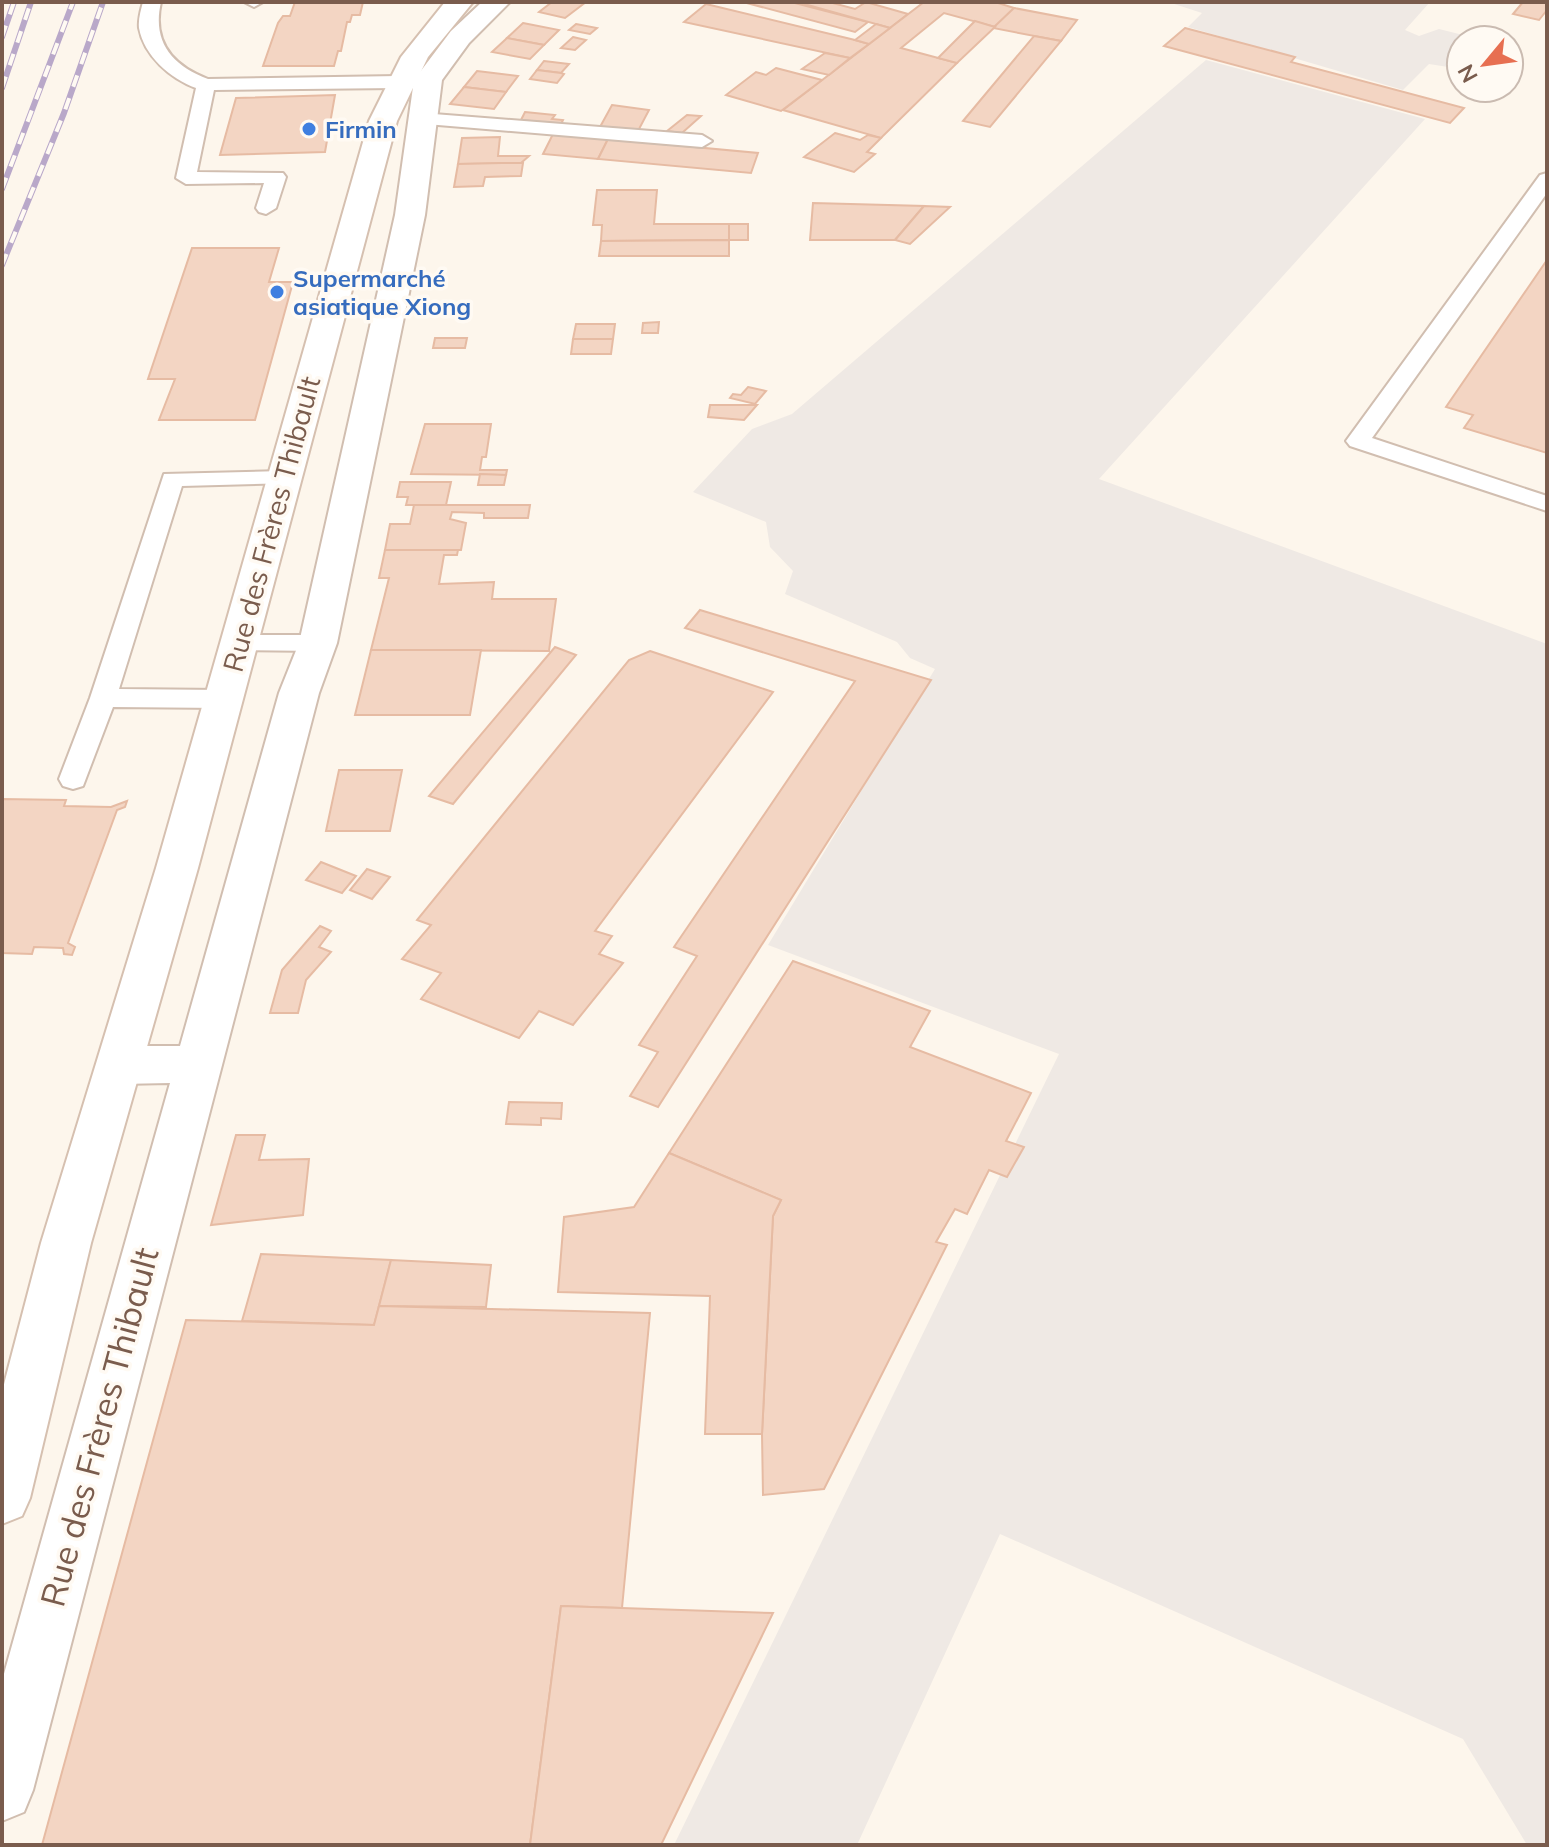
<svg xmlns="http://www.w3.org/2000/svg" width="1549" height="1847" font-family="Mulish,sans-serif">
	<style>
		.industrial { fill: #efe9e4 }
		.building { fill: #f3d5c3; stroke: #e6bba3; stroke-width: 2 }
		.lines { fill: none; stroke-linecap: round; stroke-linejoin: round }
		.lane-casing { stroke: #d1beb0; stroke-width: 4 }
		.street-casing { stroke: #d1beb0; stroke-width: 4 }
		.secondary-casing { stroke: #d6c0b0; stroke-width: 4 }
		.lane { fill: #fff; fill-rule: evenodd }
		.street { fill: #fff; fill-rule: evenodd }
		.secondary { fill: #fff; fill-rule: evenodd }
		.rail-casing { stroke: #b9a8c9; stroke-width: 6 }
		.rail { stroke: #fffaf3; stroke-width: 4; stroke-dasharray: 12; stroke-linecap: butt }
		.shop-dot { fill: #3f7fe0; stroke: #fffaf3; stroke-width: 3 }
		.labels { text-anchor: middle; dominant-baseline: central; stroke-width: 7; stroke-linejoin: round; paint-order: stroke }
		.far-shop-label { font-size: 24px; font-weight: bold; fill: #366cbe; stroke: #fffaf3; text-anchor: start }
		.street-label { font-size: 28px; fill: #7a5c4d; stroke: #fffaf3 }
		.near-street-label { font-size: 34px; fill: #7a5c4d; stroke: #fffaf3 }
	</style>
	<rect width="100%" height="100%" fill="#fdf6ec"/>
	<g class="industrial">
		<polygon points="1168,2 1430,2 1405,30 1419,36 1439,29 1483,40 1461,40 1461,69 1429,64 1403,90 1188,27 1202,13"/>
		<polygon points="1206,60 1425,119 1099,479 1547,644 1547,1845 1527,1845 1463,1739 1000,1534 857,1845 674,1845 1059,1054 768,945 935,669 910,658 897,642 785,594 793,571 770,547 766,522 693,492 752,429 792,414"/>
	</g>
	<g class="building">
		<polygon points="295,2 363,2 360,15 352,15 350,22 347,22 341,51 338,51 334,66 263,66 278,23 283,16 290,16"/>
		<polygon points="552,2 586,2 565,18 539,12"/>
		<polygon points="743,2 791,2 868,22 855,32"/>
		<polygon points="797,2 829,2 855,9 866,2 908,14 890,28"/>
		<polygon points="924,2 995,2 1014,8 995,27 944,13 901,48 957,63 881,138 783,110"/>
		<polygon points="1523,2 1547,2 1547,10 1539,20 1513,14"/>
		<polygon points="706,4 855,40 869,44 850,58 684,22"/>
		<polygon points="1014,8 1077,20 1061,41 993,28"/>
		<polygon points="975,21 995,27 957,63 938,58"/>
		<polygon points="523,23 559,30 544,45 507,38"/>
		<polygon points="576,24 597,28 590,34 569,30"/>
		<polygon points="876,24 890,28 869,44 855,40"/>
		<polygon points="1185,28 1295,57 1291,62 1464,108 1450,123 1164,46"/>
		<polygon points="1034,36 1061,41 990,127 963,121"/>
		<polygon points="573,37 586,40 575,50 561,48"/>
		<polygon points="507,38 544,45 530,59 492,52"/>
		<polygon points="825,53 850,58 829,75 802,69"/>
		<polygon points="544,61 569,64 561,73 537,70"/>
		<polygon points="776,68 822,80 781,111 726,95 756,72 766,75"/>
		<polygon points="537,70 561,73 564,74 557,83 530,79"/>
		<polygon points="477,71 518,76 506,92 464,87"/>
		<polygon points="464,87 506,92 494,109 450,104"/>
		<polygon points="335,95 325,152 220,155 236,98"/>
		<polygon points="612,105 649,110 638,131 600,127"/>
		<polygon points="525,112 555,115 552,119 563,120 561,124 521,120"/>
		<polygon points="687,115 701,116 682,133 667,131"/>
		<polygon points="835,133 860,140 868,135 881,138 867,152 875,154 854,172 804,157"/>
		<polygon points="553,134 608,139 598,159 543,154"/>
		<polygon points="500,137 498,156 529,156 521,163 458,164 462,138"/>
		<polygon points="608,139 758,153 751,173 598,159"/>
		<polygon points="502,163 523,163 521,176 485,177 483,186 454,187 458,164"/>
		<polygon points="597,190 657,190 654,224 729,224 729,240 601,241 602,225 593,225"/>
		<polygon points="813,203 924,206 895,240 810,240"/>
		<polygon points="924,206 950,207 910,244 895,240"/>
		<rect x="729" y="224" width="19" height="16"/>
		<polygon points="729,240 729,256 599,256 601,241"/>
		<polygon points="192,248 279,248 269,282 293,282 255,420 159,420 175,379 148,379"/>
		<polygon points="1547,260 1547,453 1464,428 1473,415 1446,407"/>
		<polygon points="659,322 658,333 642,333 643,323"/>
		<polygon points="576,324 615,324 613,339 573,339"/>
		<polygon points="435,338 467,338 465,348 433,348"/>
		<polygon points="573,339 613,339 611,354 571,354"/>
		<polygon points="748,387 766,391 755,404 730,398 733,394 741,395"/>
		<polygon points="710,405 757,405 744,420 708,417"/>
		<polygon points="425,424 491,424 486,457 482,457 480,470 507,470 506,475 411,474"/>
		<polygon points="480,474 506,475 504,485 478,485"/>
		<polygon points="400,482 451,482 446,505 406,505 408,497 397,497"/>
		<polygon points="414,505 530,505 528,518 484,518 484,513 452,512 450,519 466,523 461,550 385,550 390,524 410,524"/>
		<polygon points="385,550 458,550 457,555 444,555 439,584 494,582 492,599 556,599 549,651 371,650 389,578 379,578"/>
		<polygon points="700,610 931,680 658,1107 630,1096 658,1052 639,1045 697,956 674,947 855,681 685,628"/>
		<polygon points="555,647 576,655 453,804 429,796"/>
		<polygon points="371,650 481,650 470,715 355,715"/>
		<polygon points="650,651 773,692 595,931 612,936 599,954 623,963 573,1025 539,1011 519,1038 421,999 441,973 402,959 431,925 417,920 629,660"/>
		<polygon points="339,770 402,770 390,831 326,831"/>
		<polygon points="2,799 66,800 64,806 111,807 127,801 125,807 117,810 68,943 75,947 72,955 64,954 63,948 34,947 32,954 2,953"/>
		<polygon points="321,862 356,876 342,893 306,880"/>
		<polygon points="367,869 390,877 372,899 350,890"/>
		<polygon points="320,926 331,931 319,947 331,952 306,980 298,1013 270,1013 282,970"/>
		<polygon points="793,961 930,1011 910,1047 1031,1093 1006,1141 1024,1147 1007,1177 989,1170 967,1214 955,1209 936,1242 947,1245 824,1489 763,1495 762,1434 773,1216 781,1200 669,1153"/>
		<polygon points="509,1102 562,1103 561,1119 541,1118 541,1125 506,1124"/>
		<polygon points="236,1135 265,1135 259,1160 309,1159 303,1215 211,1225"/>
		<polygon points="669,1153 781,1200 773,1216 762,1434 705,1434 710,1296 558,1292 564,1217 634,1207"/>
		<polygon points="261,1254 391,1260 374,1325 242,1321"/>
		<polygon points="391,1260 491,1265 486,1307 379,1306"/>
		<polygon points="379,1306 650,1313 622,1608 561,1606 530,1845 42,1845 186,1320 374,1325"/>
		<polygon points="561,1606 773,1613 661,1845 530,1845"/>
	</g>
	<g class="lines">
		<defs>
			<g id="lane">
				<path d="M143,2h18c-9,39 10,63 47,77l190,-3 9,6 -9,6 -184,2 -17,82 86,1 3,4 -10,31 -10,6 -7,-2 -3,-4 8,-25 -78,1 -10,-6 20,-90c-25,-9 -52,-32 -57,-60 -1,-9 2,-18 4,-26z"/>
				<polygon points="244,2 263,2 254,7"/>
				<polygon points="421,113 702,135 712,141 702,147 414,123 411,119 414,115"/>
				<polygon points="1547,173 1547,193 1372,438 1547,496 1547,511 1350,446 1346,441 1540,175"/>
				<polygon points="283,471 291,473 295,478 291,483 182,486 119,689 222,690 232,693 235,699 232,705 222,708 113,707 83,786 73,789 63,786 59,779 90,698 164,474"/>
				<polygon points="238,635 318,635 327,637 331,643 327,649 318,651 229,650 225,644 229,638"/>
			</g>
			<polygon id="street" points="482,2 510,2 469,43 442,80 425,215 337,643 319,693 33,1790 24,1812 2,1821 2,1681 170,1083 120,1084 103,1078 97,1065 103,1052 120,1046 180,1046 279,693 299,643 395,215 414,80 451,31"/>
			<polygon id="secondary" points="445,2 473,2 428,57 397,121 198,868 91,1243 30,1498 22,1516 2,1524 2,1392 41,1243 156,868 369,121 401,57"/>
		</defs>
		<use href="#lane" class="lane-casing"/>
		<use href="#street" class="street-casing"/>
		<use href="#secondary" class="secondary-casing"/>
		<use href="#lane" class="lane"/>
		<use href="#street" class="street"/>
		<use href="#secondary" class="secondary"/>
		<defs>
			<g id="rail">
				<polyline points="2,37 14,2"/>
				<polyline points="2,88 31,2"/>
				<polyline points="2,189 73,2"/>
				<polyline points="2,265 64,113 103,2"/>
			</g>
		</defs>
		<use href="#rail" class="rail-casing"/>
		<use href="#rail" class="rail"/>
	</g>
	<g class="shop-dot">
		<circle cx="309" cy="129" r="8"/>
		<circle cx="277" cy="292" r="8"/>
	</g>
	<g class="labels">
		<g class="far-shop-label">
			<text x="325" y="129">Firmin</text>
			<text x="293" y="278">Supermarché<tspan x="293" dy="28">asiatique Xiong</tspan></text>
		</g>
		<g class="street-label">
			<text transform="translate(271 524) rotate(-75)">Rue des Frères Thibault</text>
		</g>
		<g class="near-street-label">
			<text transform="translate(99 1427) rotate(-75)">Rue des Frères Thibault</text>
		</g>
	</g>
	<rect width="1549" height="1847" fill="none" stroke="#7a5c4d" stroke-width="8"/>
	<g transform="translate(1485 64) rotate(241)"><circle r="38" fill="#fffaf3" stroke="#cabbb1" stroke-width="2"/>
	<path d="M0-6L14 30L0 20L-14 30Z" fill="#e76f51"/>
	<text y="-12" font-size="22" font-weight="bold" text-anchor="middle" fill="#7a5c4d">N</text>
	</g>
</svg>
